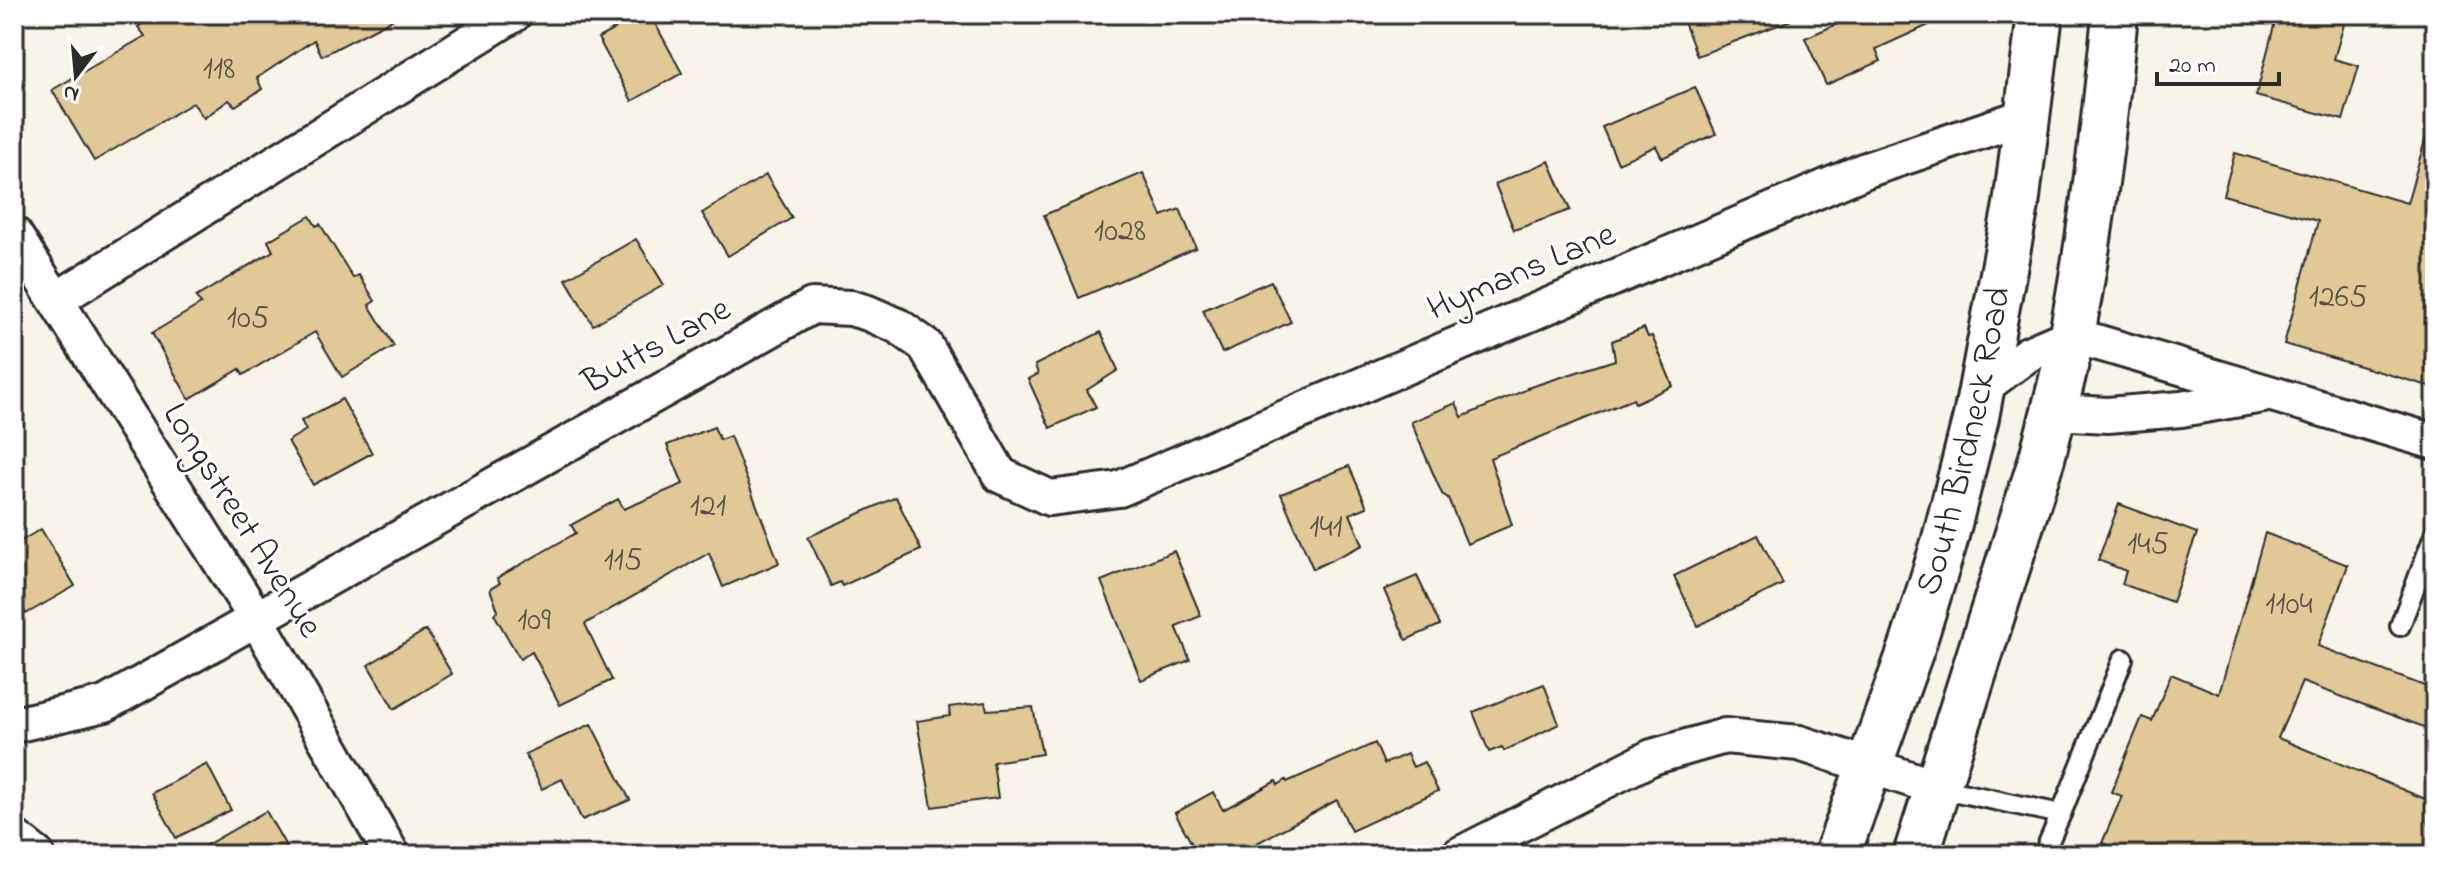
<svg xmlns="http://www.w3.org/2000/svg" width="2449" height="869" font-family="'Indie Flower',sans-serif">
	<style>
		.building { fill: #e1c897; stroke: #2b2b2b; stroke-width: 2 }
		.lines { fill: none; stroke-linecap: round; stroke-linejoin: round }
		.lane-casing { stroke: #2b2b2b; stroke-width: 24 }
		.street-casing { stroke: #2b2b2b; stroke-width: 40 }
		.secondary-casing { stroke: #2b2b2b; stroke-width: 50 }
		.lane { stroke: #fff; stroke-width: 18 }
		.street { stroke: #fff; stroke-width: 34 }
		.secondary { stroke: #fff; stroke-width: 44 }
		.labels { text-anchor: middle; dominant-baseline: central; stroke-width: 6; stroke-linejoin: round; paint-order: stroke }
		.number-label { font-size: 32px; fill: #585246 }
		.street-label { font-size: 36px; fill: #2b2b2b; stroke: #fff }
	</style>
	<rect width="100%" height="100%" fill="#f9f4ea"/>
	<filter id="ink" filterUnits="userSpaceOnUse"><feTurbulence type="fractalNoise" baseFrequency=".0125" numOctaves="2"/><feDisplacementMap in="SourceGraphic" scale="16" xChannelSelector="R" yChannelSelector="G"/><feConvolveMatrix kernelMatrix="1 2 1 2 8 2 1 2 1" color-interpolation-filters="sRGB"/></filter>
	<g filter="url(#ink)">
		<g class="building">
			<polygon points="155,14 403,14 322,56 314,40 257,78 262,89 235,106 229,100 204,118 193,103 94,161 52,90 145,36 138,27"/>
			<polygon points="607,14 650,14 682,73 632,101 598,38 615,29"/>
			<polygon points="1681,14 1799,14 1799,17 1697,56"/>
			<polygon points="1860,14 1953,14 1876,49 1881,61 1826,85 1805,38"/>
			<polygon points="2277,14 2347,14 2334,59 2359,66 2343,120 2256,96"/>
			<polygon points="1695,87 1716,134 1662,158 1656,146 1618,163 1602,127"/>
			<polygon points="2426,137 2435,138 2435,388 2284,344 2318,221 2223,195 2235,153 2407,203"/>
			<polygon points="1549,161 1570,210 1514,230 1495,184"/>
			<polygon points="1143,173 1162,216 1180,209 1196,248 1079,298 1044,215"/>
			<polygon points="766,175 792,218 728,256 702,213"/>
			<polygon points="310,216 316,226 320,224 353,278 359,275 375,301 369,305 394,346 342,377 315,332 243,375 240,369 189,399 152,333 201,304 196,297 273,251 268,241"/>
			<polygon points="636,239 664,285 593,325 566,279"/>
			<polygon points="1271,281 1291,322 1222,353 1203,310"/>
			<polygon points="1644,328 1648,337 1652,336 1673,386 1635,403 1633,399 1490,458 1512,525 1467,544 1448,498 1442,494 1411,422 1456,403 1462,417 1528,389 1527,388 1615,360 1612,341"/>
			<polygon points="1101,332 1118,370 1087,390 1096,407 1050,428 1028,379 1038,374 1035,365"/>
			<polygon points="342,399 372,453 313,485 288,441 306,430 301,421"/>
			<polygon points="714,427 720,440 730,436 779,563 723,587 709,553 585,624 612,680 560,705 532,652 520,659 494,614 498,611 490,589 500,583 497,578 576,533 571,525 618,499 624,509 683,484 667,445"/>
			<polygon points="1349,466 1367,507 1350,514 1363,545 1313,569 1281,494"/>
			<polygon points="896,497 921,550 842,586 840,582 831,586 808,537"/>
			<polygon points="2119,504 2197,533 2172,602 2122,584 2126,571 2098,560"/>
			<polygon points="41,529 75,586 26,614 14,592 14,545"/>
			<polygon points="2265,533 2348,565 2318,646 2435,690 2435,731 2302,682 2278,738 2435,803 2435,855 2131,855 2102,843 2122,796 2111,792 2142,717 2152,721 2171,674 2219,694"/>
			<polygon points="1758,535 1783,584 1698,626 1674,576"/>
			<polygon points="1174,551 1201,616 1176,626 1190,660 1141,680 1101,581"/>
			<polygon points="1417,576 1440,625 1406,640 1384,590"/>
			<polygon points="426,630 452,674 394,709 368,665"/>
			<polygon points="1544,684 1559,724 1504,751 1502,747 1489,752 1473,712"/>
			<polygon points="985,702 987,710 1033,707 1042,754 993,762 998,798 932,807 917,721 950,716 949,707"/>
			<polygon points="591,724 630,800 582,820 562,779 542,789 525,754"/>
			<polygon points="1375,743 1384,764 1407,754 1413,767 1424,762 1438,791 1351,831 1337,800 1235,855 1198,855 1175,813 1213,792 1223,810 1276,781 1278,785 1286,780 1287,782"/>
			<polygon points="207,764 231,810 176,838 152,793"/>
			<polygon points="266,811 291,855 189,855"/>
		</g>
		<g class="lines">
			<defs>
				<g id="lane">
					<polyline points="2400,626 2435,533"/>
					<polyline points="1938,788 2061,814 2123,659"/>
					<polyline points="2043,855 2061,814"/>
				</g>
				<g id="street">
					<polyline points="14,234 256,618 392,855"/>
					<polyline points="56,300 514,14"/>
					<polyline points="1982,388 2028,354 2072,335 2435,442"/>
					<polyline points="2053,412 2108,415 2181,409 2263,395"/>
					<polyline points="14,725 105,704 812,306 851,308 868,313 898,326 925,345 1000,475 1050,498 1119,489 1866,170 2026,116"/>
					<polyline points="14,837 37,855"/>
					<polyline points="1459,855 1652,757 1725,736 1799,743 1938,788"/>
				</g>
				<g id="secondary">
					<path id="s1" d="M1837,855l76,-211 31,-101 32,-126 40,-212 24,-191"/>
					<path d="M1916,855l126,-397c10,-41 22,-82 30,-124 20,-106 33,-213 43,-320"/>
				</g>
			</defs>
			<use href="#lane" class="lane-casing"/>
			<use href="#street" class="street-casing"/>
			<use href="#secondary" class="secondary-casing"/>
			<use href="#lane" class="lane"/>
			<use href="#street" class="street"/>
			<use href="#secondary" class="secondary"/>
		</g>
	</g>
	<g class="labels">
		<g class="number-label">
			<text x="219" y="70">118</text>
			<text x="1120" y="232">1028</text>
			<text x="2338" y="298">1265</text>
			<text x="248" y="319">105</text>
			<text x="708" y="507">121</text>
			<text x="1326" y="528">141</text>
			<text x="2148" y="545">145</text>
			<text x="623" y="561">115</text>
			<text x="2289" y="605">1104</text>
			<text x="534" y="621">109</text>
		</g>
		<g class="street-label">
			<text transform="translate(1522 273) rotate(-23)">Hymans Lane</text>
			<text transform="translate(657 347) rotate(-29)">Butts Lane</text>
			<text stroke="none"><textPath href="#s1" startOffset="434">South Birdneck Road</textPath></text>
			<text transform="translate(241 521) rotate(58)">Longstreet Avenue</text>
		</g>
	</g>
	<rect width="2449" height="869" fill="none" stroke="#fff" stroke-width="48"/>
	<rect x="24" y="24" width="2401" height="821" fill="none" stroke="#2b2b2b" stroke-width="3" filter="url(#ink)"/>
	<g transform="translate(76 76) rotate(196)" stroke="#ffffff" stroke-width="6" paint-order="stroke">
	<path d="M0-6L14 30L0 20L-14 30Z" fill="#2b2b2b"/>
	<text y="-12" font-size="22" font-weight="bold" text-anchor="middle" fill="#2b2b2b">N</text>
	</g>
	<path d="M2157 72v12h122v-12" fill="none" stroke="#2b2b2b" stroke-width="4"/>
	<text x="2169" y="72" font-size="24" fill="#2b2b2b" stroke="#ffffff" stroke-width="6" paint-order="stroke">20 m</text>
</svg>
